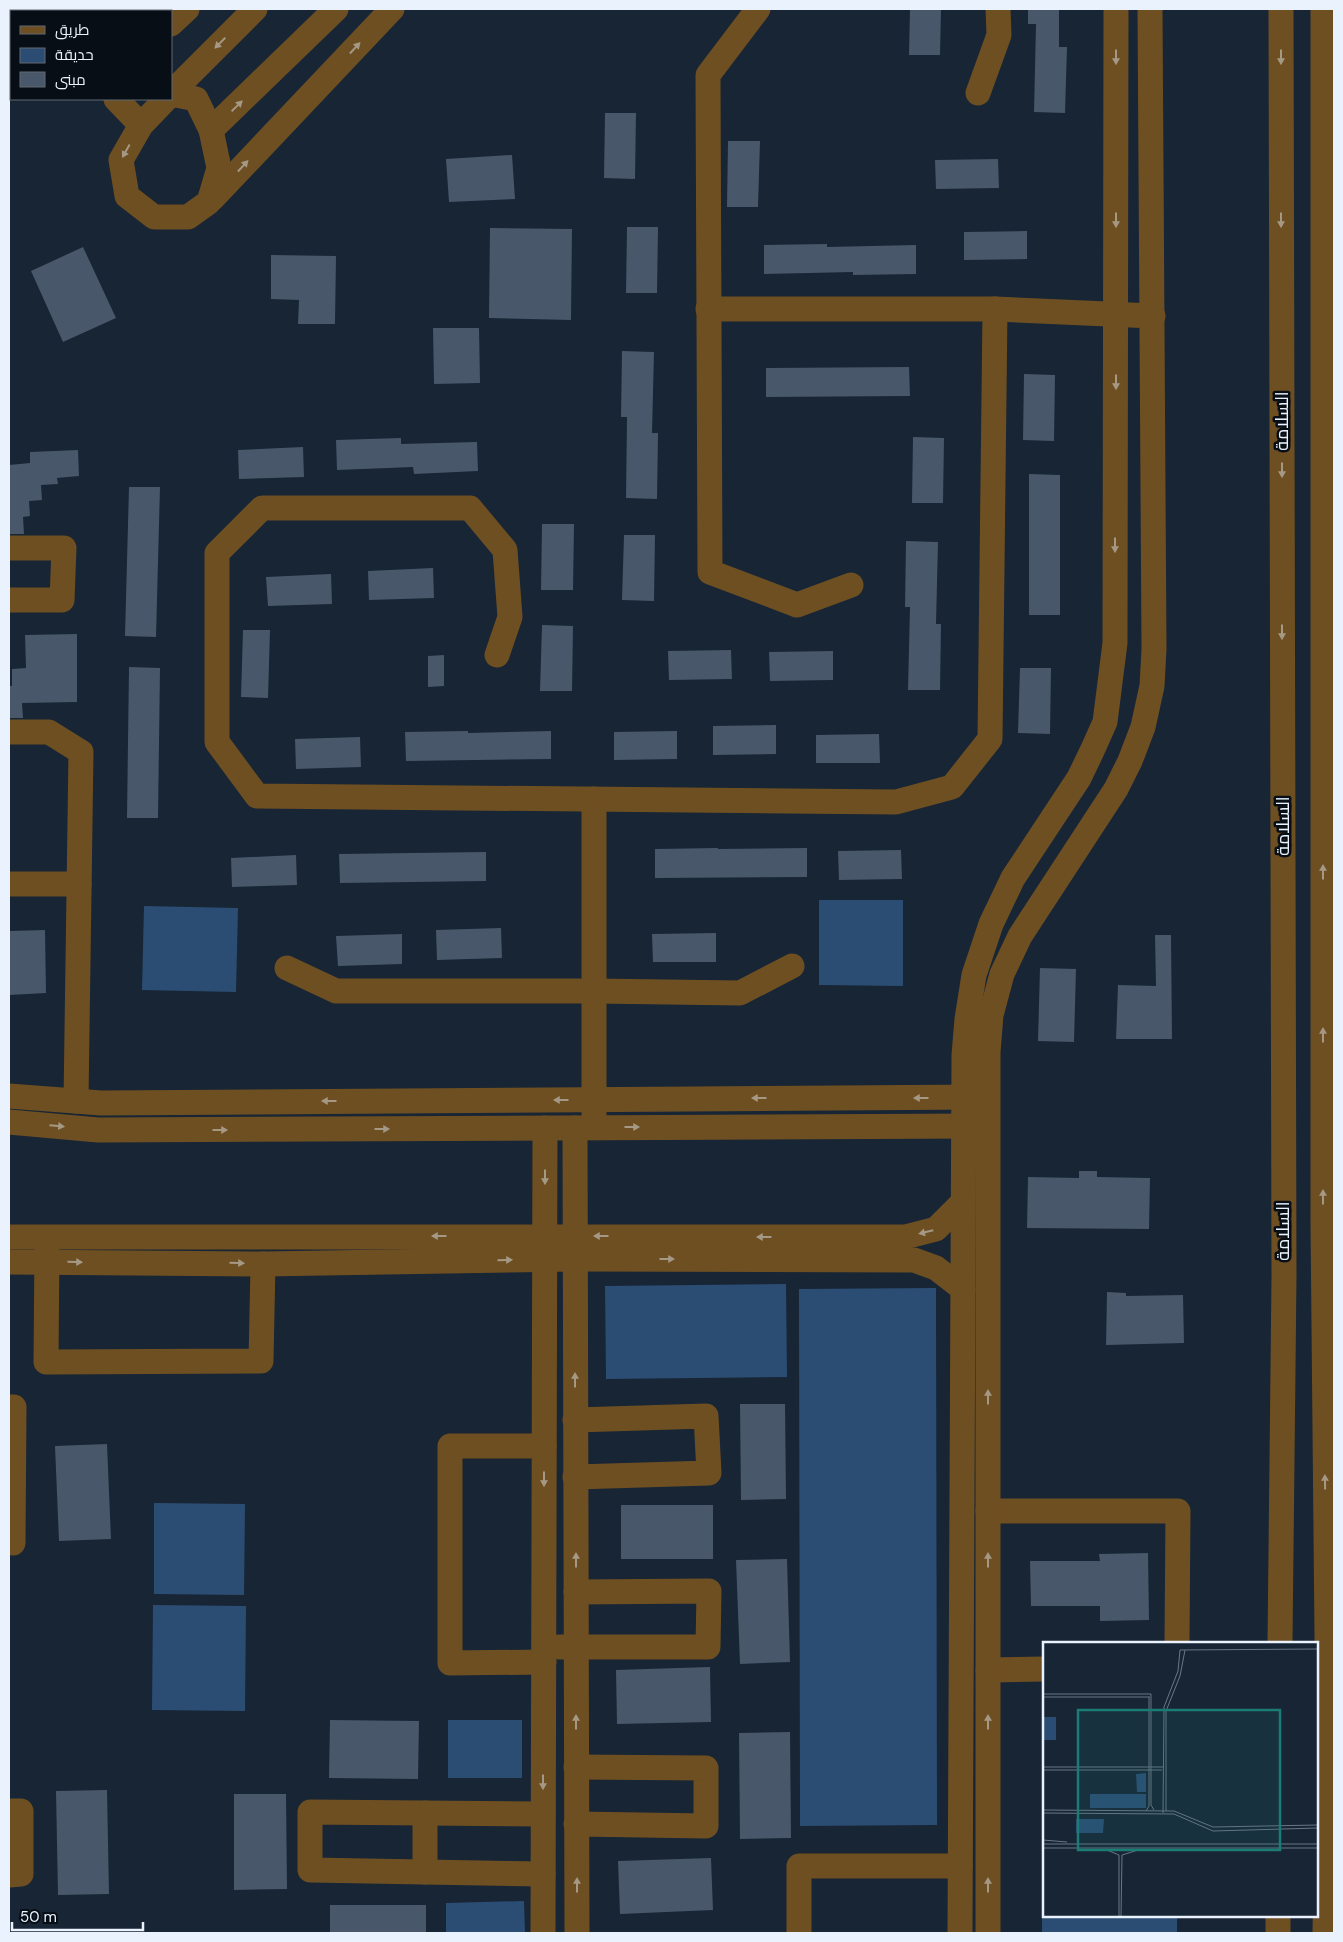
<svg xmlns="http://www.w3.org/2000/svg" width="1343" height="1942" font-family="'DM Sans',Cairo,sans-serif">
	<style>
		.green { fill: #2c4d73 }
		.building { fill: #48576a }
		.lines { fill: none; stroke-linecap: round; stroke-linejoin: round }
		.minor { stroke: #6e4f22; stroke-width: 25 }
		.oneway { fill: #a59885 }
		.labels { text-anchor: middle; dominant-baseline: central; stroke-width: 5; stroke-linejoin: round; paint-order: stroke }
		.street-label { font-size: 18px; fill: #e9f2fd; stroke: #080e15 }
		.inset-road { fill: none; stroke: #6b7785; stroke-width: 1 }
		.view { fill: #1a7c75; fill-opacity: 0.15; stroke: #1a7c75; stroke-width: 2.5 }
		.inset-edge { fill: none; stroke: #e9f2fd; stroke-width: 2.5 }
	</style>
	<rect width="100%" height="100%" fill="#172535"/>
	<g class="green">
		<polygon points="819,900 903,900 903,986 819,985"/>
		<polygon points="144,906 238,908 236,992 142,990"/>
		<polygon points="786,1284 787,1377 606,1379 605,1286"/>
		<polygon points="936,1288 937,1825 800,1826 799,1289"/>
		<polygon points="154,1503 245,1504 244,1595 154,1594"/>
		<polygon points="153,1605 246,1606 245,1711 152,1710"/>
		<polygon points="1043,1694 1044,1916 1177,1916 1177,1933 1042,1933"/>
		<rect x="448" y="1720" width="74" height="58"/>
		<polygon points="524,1901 525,1933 446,1933 446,1903"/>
	</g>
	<g class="building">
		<polygon points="910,9 941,9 940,55 909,55"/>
		<polygon points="1028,9 1059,9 1059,47 1067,47 1065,113 1034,112 1036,24 1028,24"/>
		<polygon points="605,113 636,113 635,179 604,178"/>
		<polygon points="728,141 760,141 758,207 727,207"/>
		<polygon points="512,155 515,199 449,202 446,159"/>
		<polygon points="998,159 999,188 936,189 935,160"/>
		<polygon points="627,227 658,227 657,293 626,293"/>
		<polygon points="490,228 572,229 571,320 489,318"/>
		<polygon points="1027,231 1027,259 964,260 964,232"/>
		<polygon points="827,244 827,247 916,245 916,274 853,275 853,272 764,274 764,245"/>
		<polygon points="83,247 116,318 63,342 31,271"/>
		<polygon points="271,255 336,256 335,324 298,324 299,300 271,299"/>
		<polygon points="433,328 479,328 480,383 434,384"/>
		<polygon points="622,351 654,352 652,433 658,433 657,499 626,498 627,417 621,417"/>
		<polygon points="909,367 910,396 766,397 766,368"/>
		<polygon points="1024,374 1055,375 1054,441 1023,440"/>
		<polygon points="913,437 944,438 943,503 912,503"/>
		<polygon points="401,438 401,444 477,442 478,471 414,474 413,467 337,470 336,440"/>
		<polygon points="303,447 304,477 239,479 238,450"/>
		<polygon points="78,450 79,476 57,478 58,484 41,485 42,500 29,501 30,516 23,517 24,534 9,534 9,465 30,463 30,452"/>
		<polygon points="1029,474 1060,475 1060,615 1029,615"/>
		<polygon points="129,487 160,487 156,637 125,636"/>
		<polygon points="542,524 574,524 573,590 541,590"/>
		<polygon points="624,535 655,535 654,601 622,600"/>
		<polygon points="906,541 938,542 936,624 941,624 940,690 908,690 910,607 905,607"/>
		<polygon points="433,568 434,598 369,600 368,571"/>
		<polygon points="331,574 332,604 268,606 266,577"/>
		<polygon points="542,625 573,626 572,691 540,691"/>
		<polygon points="243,630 270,630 268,698 241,697"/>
		<polygon points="77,634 77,702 22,703 23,718 9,718 9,686 12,686 12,669 26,668 25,635"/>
		<polygon points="731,650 732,679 669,680 668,651"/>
		<polygon points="833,651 833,680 770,681 769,652"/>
		<polygon points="444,655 444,686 428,687 428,656"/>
		<polygon points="129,667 160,668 158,818 127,818"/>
		<polygon points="1020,668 1051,668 1050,734 1018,733"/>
		<polygon points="776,725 776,754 713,755 713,726"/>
		<polygon points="468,731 468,733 551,731 551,759 406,761 405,732"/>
		<polygon points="677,731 677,759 614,760 614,732"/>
		<polygon points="879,734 880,763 816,763 816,735"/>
		<polygon points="360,737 361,767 296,769 295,739"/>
		<polygon points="718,848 718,849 807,848 807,877 655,878 655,849"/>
		<polygon points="901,850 902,879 839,880 838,851"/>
		<polygon points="486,852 486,881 340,883 339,854"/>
		<polygon points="296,855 297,885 232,887 231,858"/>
		<polygon points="501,928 502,958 437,960 436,930"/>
		<polygon points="45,930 46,993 9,995 9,931"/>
		<polygon points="716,933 716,962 653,962 652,934"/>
		<polygon points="402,934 402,964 338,966 336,936"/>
		<polygon points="1155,935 1171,935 1172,1039 1116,1039 1118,985 1156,986"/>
		<polygon points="1040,968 1076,969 1074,1042 1038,1041"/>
		<polygon points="1079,1171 1097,1171 1097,1177 1150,1178 1149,1229 1027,1228 1028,1177 1079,1178"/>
		<polygon points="1107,1292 1126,1293 1126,1296 1183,1295 1184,1343 1106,1345"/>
		<polygon points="740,1404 785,1404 786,1499 741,1500"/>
		<polygon points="107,1444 111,1539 59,1541 55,1446"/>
		<rect x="621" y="1505" width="92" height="54"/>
		<polygon points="1148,1553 1149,1620 1100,1621 1100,1606 1031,1606 1030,1561 1100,1561 1099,1554"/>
		<polygon points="787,1559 790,1662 740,1664 736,1560"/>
		<polygon points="710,1667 711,1722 617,1724 616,1670"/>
		<polygon points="330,1720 419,1721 418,1779 329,1778"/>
		<polygon points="790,1732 791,1838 740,1839 739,1733"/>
		<polygon points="107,1790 109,1894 58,1895 56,1791"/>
		<polygon points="234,1794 286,1794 287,1889 234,1890"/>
		<polygon points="711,1858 713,1910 620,1914 618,1861"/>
		<rect x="330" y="1905" width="96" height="28"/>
	</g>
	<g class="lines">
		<g class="minor">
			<polyline points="23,9 25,11"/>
			<polyline points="758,9 708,75 710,572 797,605 851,585"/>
			<polyline points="1323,9 1323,1223 1328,1740 1325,1933"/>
			<polyline points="121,11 124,9"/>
			<polyline points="171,24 187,9"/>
			<polyline points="9,78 11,75"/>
			<polyline points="171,93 255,9"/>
			<polyline points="978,93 999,35 998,9"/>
			<polyline points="171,94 196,99 211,130"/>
			<polyline points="116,99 141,125"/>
			<polyline points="166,99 141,125 121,160 127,196 154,217 188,217 209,202 219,168 211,130 336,9"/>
			<polyline points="213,198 392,9"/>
			<polyline points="708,309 995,309 1153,316"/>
			<polyline points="9,548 64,548 62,600 9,600"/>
			<polyline points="497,655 510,617 505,550 470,508 262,508 217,553 217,742 257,796 896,802 952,787 990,739 995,309"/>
			<polyline points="9,732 49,732 81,752 76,1101"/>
			<polyline points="594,799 594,1117"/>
			<polyline points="9,884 79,884"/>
			<polyline points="287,968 336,991 594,991 740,993 792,966"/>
			<polyline points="9,1096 101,1103 980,1097"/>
			<polyline points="9,1122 98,1130 978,1126"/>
			<polyline points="575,1128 577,1933"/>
			<polyline points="9,1237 905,1237 936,1229 963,1202"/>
			<polyline points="47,1244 46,1362 261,1361 263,1264"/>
			<polyline points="9,1262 263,1264 575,1259 914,1260 936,1268 963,1289"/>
			<polyline points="9,1407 14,1407 13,1543"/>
			<polyline points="575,1420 706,1416 709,1473 575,1477"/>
			<polyline points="988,1511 1178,1511 1177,1643"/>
			<polyline points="1280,1643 1284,1276 1281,9"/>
			<polyline points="559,1647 708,1647 709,1591 576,1592"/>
			<polyline points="544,1662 450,1663 450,1446 544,1446"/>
			<polyline points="988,1670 1044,1669"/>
			<polyline points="576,1767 706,1768 706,1826 576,1824"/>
			<polyline points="9,1811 21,1811 21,1874 9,1875"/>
			<polyline points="425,1872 425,1813"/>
			<polyline points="543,1874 310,1870 310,1812 543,1814"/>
			<polyline points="543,1933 545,1128"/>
			<polyline points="799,1933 799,1866 960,1866"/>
			<polyline points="960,1933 964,1055 967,1019 974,975 991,924 1013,878 1079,778 1092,751 1105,722 1115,643 1116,9"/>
			<polyline points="988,1933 988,1052 991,1015 1002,974 1020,936 1116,789 1130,761 1143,727 1152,686 1154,649 1150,9"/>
			<polyline points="1278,1933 1278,1916"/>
		</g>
	</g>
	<defs><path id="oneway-solid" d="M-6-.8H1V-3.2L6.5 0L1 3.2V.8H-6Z" transform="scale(1.25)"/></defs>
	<g class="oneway">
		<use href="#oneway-solid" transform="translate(220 43) rotate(135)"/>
		<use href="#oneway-solid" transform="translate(355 48) rotate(-47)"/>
		<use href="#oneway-solid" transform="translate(1116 57) rotate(90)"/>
		<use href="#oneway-solid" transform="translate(1281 57) rotate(90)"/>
		<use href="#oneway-solid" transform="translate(237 106) rotate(-44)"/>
		<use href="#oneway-solid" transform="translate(126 151) rotate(119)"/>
		<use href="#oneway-solid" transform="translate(243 166) rotate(-47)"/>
		<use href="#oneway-solid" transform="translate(1116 220) rotate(90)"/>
		<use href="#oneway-solid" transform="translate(1281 220) rotate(90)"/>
		<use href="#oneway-solid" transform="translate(1116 382) rotate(90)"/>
		<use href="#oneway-solid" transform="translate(1282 470) rotate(90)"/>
		<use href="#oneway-solid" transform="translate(1115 545) rotate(90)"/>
		<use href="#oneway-solid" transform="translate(1282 632) rotate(90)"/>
		<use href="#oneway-solid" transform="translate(1323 872) rotate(-90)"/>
		<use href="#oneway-solid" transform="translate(1323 1035) rotate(-90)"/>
		<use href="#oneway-solid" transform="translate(759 1098) rotate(180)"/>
		<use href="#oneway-solid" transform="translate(921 1098) rotate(180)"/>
		<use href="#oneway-solid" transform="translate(561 1100) rotate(180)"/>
		<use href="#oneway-solid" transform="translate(329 1101) rotate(180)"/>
		<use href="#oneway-solid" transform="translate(57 1126) rotate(5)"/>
		<use href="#oneway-solid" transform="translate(632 1127)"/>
		<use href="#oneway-solid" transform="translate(382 1129)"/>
		<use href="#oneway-solid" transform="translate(220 1130)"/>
		<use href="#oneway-solid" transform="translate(545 1177) rotate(90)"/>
		<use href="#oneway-solid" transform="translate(1323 1197) rotate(-90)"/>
		<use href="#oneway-solid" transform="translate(926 1232) rotate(166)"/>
		<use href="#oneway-solid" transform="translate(439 1236) rotate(180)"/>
		<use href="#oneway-solid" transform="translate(601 1236) rotate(-180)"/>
		<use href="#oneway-solid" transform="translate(764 1237) rotate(-180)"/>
		<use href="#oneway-solid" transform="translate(667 1259)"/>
		<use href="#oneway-solid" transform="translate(505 1260) rotate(-1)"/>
		<use href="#oneway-solid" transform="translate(75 1262) rotate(1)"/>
		<use href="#oneway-solid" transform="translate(237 1263) rotate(1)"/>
		<use href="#oneway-solid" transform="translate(575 1380) rotate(-90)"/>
		<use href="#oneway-solid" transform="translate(988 1397) rotate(-90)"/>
		<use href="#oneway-solid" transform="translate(544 1479) rotate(90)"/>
		<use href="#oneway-solid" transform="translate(1325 1482) rotate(-91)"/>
		<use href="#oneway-solid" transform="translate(576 1560) rotate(-90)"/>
		<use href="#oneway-solid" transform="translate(988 1560) rotate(-90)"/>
		<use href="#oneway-solid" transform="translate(576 1722) rotate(-90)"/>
		<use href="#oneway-solid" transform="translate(988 1722) rotate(-90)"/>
		<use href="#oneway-solid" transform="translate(543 1782) rotate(90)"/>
		<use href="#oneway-solid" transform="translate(577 1885) rotate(-90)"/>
		<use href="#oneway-solid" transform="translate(988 1885) rotate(-90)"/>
	</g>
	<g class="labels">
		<g class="street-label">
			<text transform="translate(1282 421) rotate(-90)">السلامة</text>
			<text transform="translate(1283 826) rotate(-90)">السلامة</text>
			<text transform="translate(1283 1231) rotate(-90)">السلامة</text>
		</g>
	</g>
	<g transform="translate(1043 1642)">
		<rect width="275" height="275" fill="#172535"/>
		<path d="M1,75h12v23h-12zM103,131v19h-9l-1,-18zM47,152h56v14h-56zM33,177h28l-1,14h-27z" fill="#2c4d73"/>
		<path class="inset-road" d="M0,52h108v111l3,5M0,55h107M0,118v20M0,125h120M0,128h119M0,168l131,1 39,16 105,-2M103,169l3,-5v-109M123,169v-100l14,-35 5,-26M0,171l131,1 39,17 105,-3M120,171l1,-106 14,-36 2,-21 138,-1M0,198l24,2M0,202h275M0,206h275M64,208l12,5v61M78,274l1,-61 16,-5"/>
		<path class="view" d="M35,68h202v140h-202z"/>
		<rect width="275" height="275" class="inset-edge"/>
	</g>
	<rect width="1343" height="1942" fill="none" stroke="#e9f2fd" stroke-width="20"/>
	<rect x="10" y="10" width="162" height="90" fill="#080e15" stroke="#626972"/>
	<rect x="20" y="26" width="25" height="8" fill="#6e4f22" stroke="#626972"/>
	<text x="55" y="35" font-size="15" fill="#e9f2fd">طريق</text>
	<rect x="20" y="48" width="25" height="15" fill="#2c4d73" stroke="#626972"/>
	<text x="55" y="60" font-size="15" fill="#e9f2fd">حديقة</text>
	<rect x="20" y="72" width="25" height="15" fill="#48576a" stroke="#626972"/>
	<text x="55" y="85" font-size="15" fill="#e9f2fd">مبنى</text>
	<path d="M12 1922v8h131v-8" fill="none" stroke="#e9f2fd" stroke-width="2.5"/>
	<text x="20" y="1922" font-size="15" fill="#e9f2fd" stroke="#080e15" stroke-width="4" paint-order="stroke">50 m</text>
</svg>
